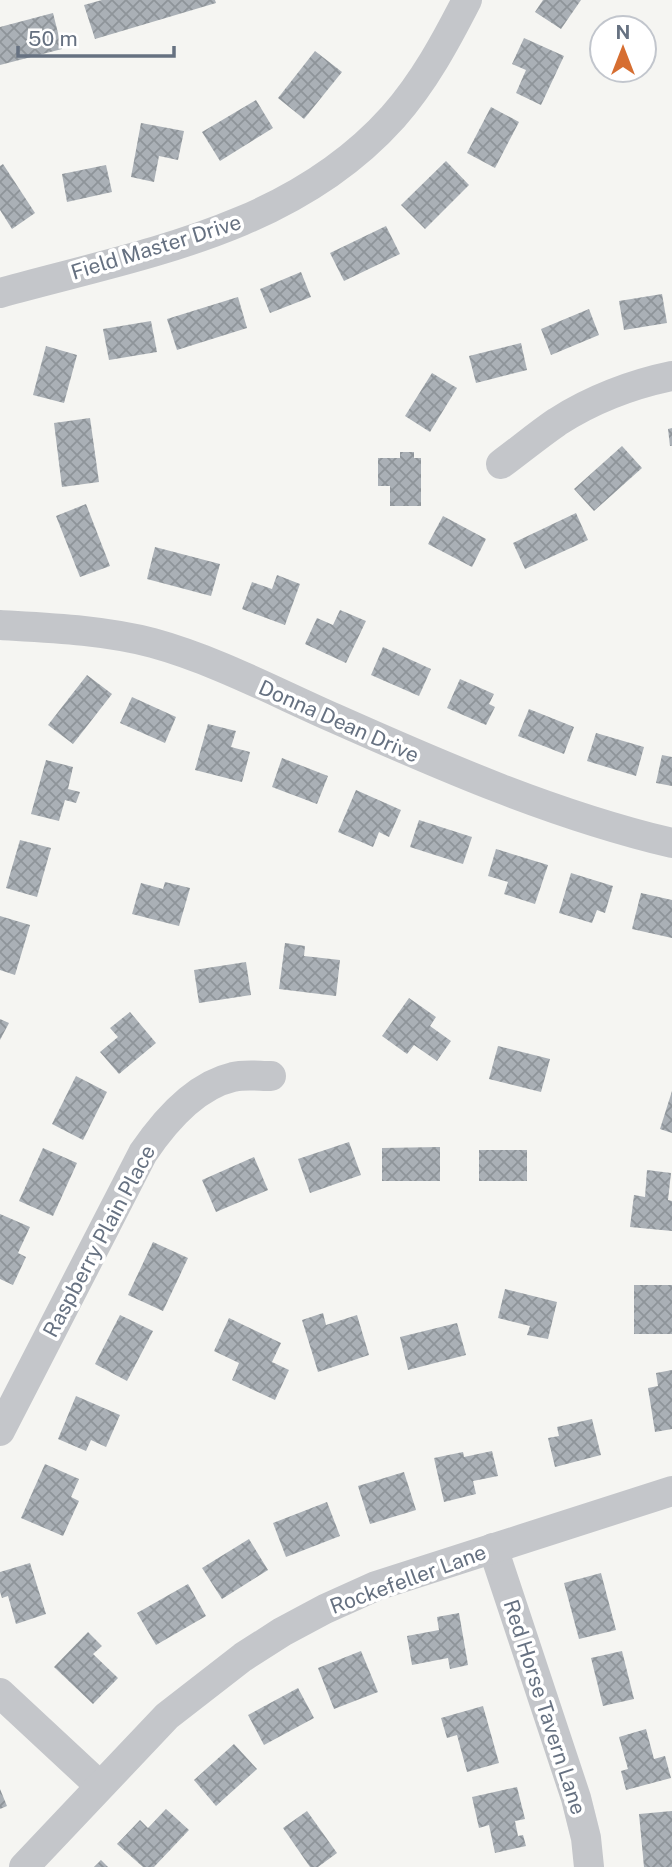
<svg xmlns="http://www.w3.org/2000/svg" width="672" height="1867" font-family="'Public Sans',sans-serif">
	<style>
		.building { fill: url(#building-cross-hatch) }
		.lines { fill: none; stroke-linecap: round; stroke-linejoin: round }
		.minor { stroke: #c4c6ca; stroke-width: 30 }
		.labels { text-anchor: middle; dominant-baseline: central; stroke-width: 7; stroke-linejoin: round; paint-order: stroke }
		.street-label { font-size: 21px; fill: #667181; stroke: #fff }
	</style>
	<defs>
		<pattern id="building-cross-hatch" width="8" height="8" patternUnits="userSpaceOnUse" patternTransform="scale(1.75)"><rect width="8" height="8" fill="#aab0b6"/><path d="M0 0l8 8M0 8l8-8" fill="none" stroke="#8e9499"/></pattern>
	</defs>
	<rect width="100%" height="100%" fill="#f5f5f2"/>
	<g class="building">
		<polygon points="102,0 215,0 216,3 95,39 84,5"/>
		<polygon points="543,0 581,0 561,29 535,12"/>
		<polygon points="53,13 62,49 0,65 0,27"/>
		<polygon points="524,38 564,56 541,105 516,93 526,70 512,64"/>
		<polygon points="315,51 342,72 304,119 278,98"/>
		<polygon points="256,100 273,128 220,161 202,132"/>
		<polygon points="491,107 519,122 495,168 467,153"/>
		<polygon points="141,123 184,131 178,160 159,156 154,182 131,177"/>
		<polygon points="446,161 469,185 425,229 401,205"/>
		<polygon points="3,164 35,213 12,229 0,210 0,166"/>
		<polygon points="106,165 112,192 67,202 62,174"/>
		<polygon points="386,226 400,254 344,281 330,253"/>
		<polygon points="301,272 311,297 270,313 260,289"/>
		<polygon points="662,294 667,323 624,330 619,301"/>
		<polygon points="238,297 247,328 177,350 167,319"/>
		<polygon points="589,309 599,335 551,355 541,329"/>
		<polygon points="151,321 157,352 109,360 103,329"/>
		<polygon points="521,343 527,370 476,383 469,356"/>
		<polygon points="46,346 77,355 64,403 33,395"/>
		<polygon points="432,373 457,388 430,432 405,416"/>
		<polygon points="90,418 99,482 62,487 54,423"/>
		<polygon points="672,428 672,446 670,446 668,429"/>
		<polygon points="622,446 642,468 594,511 574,489"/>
		<polygon points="400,452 414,452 414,458 421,458 421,506 390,506 390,486 378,486 378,458 400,458"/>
		<polygon points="86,504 110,566 80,577 56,516"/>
		<polygon points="576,513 588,540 525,569 513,543"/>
		<polygon points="443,516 486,539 472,567 428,544"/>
		<polygon points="155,547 220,564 211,596 147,579"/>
		<polygon points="277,575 300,584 285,625 242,609 252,582 272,589"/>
		<polygon points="340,610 366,621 346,663 305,644 317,618 333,625"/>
		<polygon points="383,647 431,669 419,696 371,675"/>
		<polygon points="87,675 112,694 73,744 48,725"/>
		<polygon points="460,679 494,694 489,704 495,707 486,725 447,708"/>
		<polygon points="132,697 176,717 165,743 120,723"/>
		<polygon points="529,709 574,727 564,754 518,736"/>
		<polygon points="208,724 236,731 231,747 250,752 242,782 195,770"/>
		<polygon points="596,733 644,747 636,776 587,761"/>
		<polygon points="662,755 672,757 672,786 656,783"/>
		<polygon points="282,758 328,776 317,804 272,787"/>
		<polygon points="46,760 73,767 68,789 80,792 76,803 65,800 59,821 31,814"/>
		<polygon points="356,790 401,810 389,837 379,832 373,847 338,832"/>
		<polygon points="419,820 472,837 463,864 410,847"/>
		<polygon points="20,840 51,848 37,897 6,888"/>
		<polygon points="496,849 548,865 535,904 504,894 508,882 488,876"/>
		<polygon points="571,873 613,886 605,913 597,910 592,923 559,913"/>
		<polygon points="165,882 190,888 179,926 132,914 141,883 163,889"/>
		<polygon points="641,893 672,900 672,938 632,929"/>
		<polygon points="0,916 30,925 15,975 0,970"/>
		<polygon points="285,943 305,946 304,956 340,960 336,996 279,989"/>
		<polygon points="246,962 251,995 199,1003 194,970"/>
		<polygon points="409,998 436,1017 430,1026 451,1041 437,1061 414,1045 407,1054 382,1036"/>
		<polygon points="130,1012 156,1043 119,1074 100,1052 118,1037 110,1028"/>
		<polygon points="0,1019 9,1023 0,1040"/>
		<polygon points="498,1046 550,1059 541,1092 489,1079"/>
		<polygon points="76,1076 107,1092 83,1140 52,1124"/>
		<polygon points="672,1091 672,1133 660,1129"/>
		<polygon points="349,1142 361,1175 310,1193 298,1159"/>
		<polygon points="440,1147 440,1181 382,1181 382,1148"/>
		<polygon points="43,1148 77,1163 53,1216 19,1201"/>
		<rect x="479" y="1150" width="48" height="31"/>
		<polygon points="254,1157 268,1190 216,1212 202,1180"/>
		<polygon points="647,1170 671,1173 668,1200 672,1201 672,1231 630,1227 634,1195 645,1197"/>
		<polygon points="0,1214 30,1227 18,1253 26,1257 13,1285 0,1279"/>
		<polygon points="153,1242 188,1258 163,1311 128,1295"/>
		<rect x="634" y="1285" width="38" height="49"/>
		<polygon points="505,1289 557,1302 548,1339 527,1335 530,1326 498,1318"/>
		<polygon points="323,1313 326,1325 357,1315 369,1355 318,1372 302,1320"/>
		<polygon points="120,1315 153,1331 127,1381 95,1364"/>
		<polygon points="229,1318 281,1343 272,1362 289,1370 275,1400 232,1380 239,1363 214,1351"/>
		<polygon points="457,1323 466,1355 408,1370 400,1337"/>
		<polygon points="672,1370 672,1429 655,1432 648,1388 658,1386 656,1373"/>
		<polygon points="76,1396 120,1415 106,1447 91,1440 86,1451 58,1439"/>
		<polygon points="592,1419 601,1455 555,1467 548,1438 559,1436 557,1427"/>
		<polygon points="492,1451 498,1476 473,1481 476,1494 444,1502 434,1458 463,1452 464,1457"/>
		<polygon points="45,1464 79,1479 71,1497 79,1501 63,1536 21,1518"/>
		<polygon points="404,1472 416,1510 370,1524 358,1486"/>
		<polygon points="327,1502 340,1536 286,1557 273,1523"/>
		<polygon points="249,1539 268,1570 222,1599 202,1568"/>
		<polygon points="30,1563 46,1614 16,1624 8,1596 2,1598 0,1592 0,1572"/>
		<polygon points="601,1573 616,1630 579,1639 564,1583"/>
		<polygon points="188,1584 206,1616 156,1645 137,1613"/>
		<polygon points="459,1613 468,1665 450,1669 448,1658 412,1665 407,1636 439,1630 437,1617"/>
		<polygon points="88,1632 102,1646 93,1654 118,1678 93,1704 54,1667"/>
		<polygon points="361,1651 378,1692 334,1709 318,1668"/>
		<polygon points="622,1651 634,1699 603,1706 591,1658"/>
		<polygon points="298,1688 314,1718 264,1745 248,1715"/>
		<polygon points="483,1706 499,1763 467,1772 457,1735 447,1738 441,1718"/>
		<polygon points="646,1729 654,1759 665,1756 671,1778 626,1790 621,1771 628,1769 619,1737"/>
		<polygon points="234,1744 257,1769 216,1806 194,1780"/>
		<polygon points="517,1787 525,1819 515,1821 518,1836 523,1835 526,1846 495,1853 489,1825 479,1828 472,1797"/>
		<polygon points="0,1789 7,1806 0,1809"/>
		<polygon points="166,1809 189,1830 154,1867 143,1867 117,1844 140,1820 148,1828"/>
		<polygon points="307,1811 337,1853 318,1867 310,1867 283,1828"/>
		<polygon points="672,1811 672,1867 644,1867 639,1814"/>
		<polygon points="101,1860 108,1867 94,1867"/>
	</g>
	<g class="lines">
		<g class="minor">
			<path d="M0,293c140,-39 291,-62 393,-176 31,-35 53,-76 74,-117"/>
			<path d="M501,464c19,-14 37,-29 56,-42 34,-22 76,-38 115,-46"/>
			<path d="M0,625c51,3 103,5 153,18 62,17 122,49 181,75 110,49 220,97 338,125"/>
			<path d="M0,1431l143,-278c21,-31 51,-67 90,-76 11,-3 26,-1 38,-1"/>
			<polyline points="493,1548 576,1798 586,1838 589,1867"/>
			<polyline points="0,1693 100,1786"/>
			<polyline points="24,1867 167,1716 243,1657 282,1632 325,1609 376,1586 672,1491"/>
		</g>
	</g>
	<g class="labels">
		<g class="street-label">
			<text transform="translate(156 247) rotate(-17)">Field Master Drive</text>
			<text transform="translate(339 721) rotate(24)">Donna Dean Drive</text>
			<text transform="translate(99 1241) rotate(-62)">Raspberry Plain Place</text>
			<text transform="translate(408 1579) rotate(-20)">Rockefeller Lane</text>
			<text transform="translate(545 1707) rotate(72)">Red Horse Tavern Lane</text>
		</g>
	</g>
	<g transform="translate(623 49)"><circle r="33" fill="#ffffff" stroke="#c2c6cd" stroke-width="2"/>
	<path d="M0-5L12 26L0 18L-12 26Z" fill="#d66e31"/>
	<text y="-10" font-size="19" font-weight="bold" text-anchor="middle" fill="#667181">N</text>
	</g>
	<path d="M18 46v10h156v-10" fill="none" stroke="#667181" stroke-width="3.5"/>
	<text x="28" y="46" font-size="21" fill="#667181" stroke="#ffffff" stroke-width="5" paint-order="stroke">50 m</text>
</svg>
